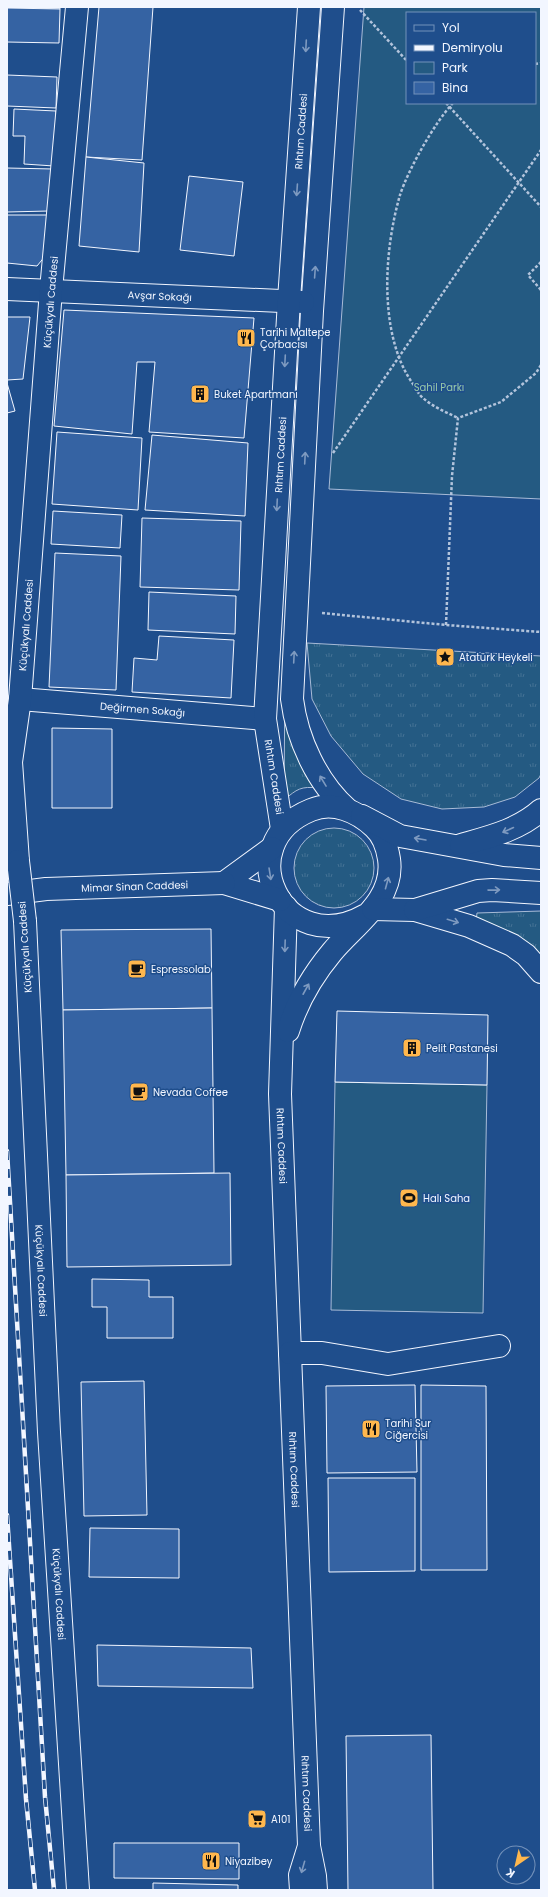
<svg xmlns="http://www.w3.org/2000/svg" width="548" height="1897" font-family="Poppins,sans-serif">
	<style>
		.grass { fill: url(#grass-tufts); stroke: #a8bbd7 }
		.park { fill: #245a82; stroke: #a8bbd7; fill-rule: evenodd }
		.building { fill: #3563a3; stroke: #f2f6ff }
		.lines { fill: none; stroke-linecap: round; stroke-linejoin: round }
		.minor-casing { stroke: #f2f6ff; stroke-width: 24 }
		.major-casing { stroke: #f2f6ff; stroke-width: 24 }
		.highway-casing { stroke: #f2f6ff; stroke-width: 24 }
		.path { stroke: #b3c4dc; stroke-width: 2.5; stroke-dasharray: 3 2; stroke-linecap: butt }
		.minor { stroke: #1f4e8c; stroke-width: 22 }
		.major { stroke: #1f4e8c; stroke-width: 22 }
		.highway { stroke: #1f4e8c; stroke-width: 22 }
		.rail-casing { stroke: #f2f6ff; stroke-width: 4.5 }
		.rail { stroke: #1f4e8c; stroke-width: 3; stroke-dasharray: 9; stroke-linecap: butt }
		.minor-bridge-casing { stroke: #f2f6ff; stroke-width: 24; stroke-linecap: butt }
		.minor-bridge { stroke: #1f4e8c; stroke-width: 22 }
		.oneway { stroke: #7e9ac0 }
		.labels { text-anchor: middle; dominant-baseline: central; stroke-width: 3; stroke-linejoin: round; paint-order: stroke }
		.street-label { font-size: 10px; fill: #f2f6ff; stroke: #1f4e8c }
		.poi-label { font-size: 10px; fill: #f2f6ff; stroke: #1f4e8c; text-anchor: start }
		.park-label { font-size: 10px; fill: #97c8a6; stroke: #1f4e8c }
	</style>
	<defs>
		<pattern id="grass-tufts" width="24" height="20" patternUnits="userSpaceOnUse"><rect width="24" height="20" fill="#245a82"/><path d="M3 7l-1-3M5 7V3M7 7l1-3M15 17l-1-3M17 17v-4M19 17l1-3" fill="none" stroke="#447295"/></pattern>
	</defs>
	<rect width="100%" height="100%" fill="#1f4e8c"/>
	<g class="grass">
		<polygon points="307,643 541,656 541,774 539,778 515,797 484,807 442,809 401,799 363,774 331,736 312,699"/>
		<path d="M285,673l33,115c-17,-2 -21,1 -34,12z"/>
		<circle cx="334" cy="868" r="40"/>
		<polygon points="541,911 541,957 476,921 477,913"/>
	</g>
	<g class="park">
		<path d="M364,7h177v492l-212,-10zM407,13h128v90h-128z"/>
		<polygon points="335,1082 487,1085 483,1313 331,1310"/>
	</g>
	<g class="building">
		<polygon points="7,7 60,7 60,9"/>
		<polygon points="99,7 153,7 142,160 86,157"/>
		<polygon points="7,8 60,9 59,43 7,42"/>
		<polygon points="7,75 57,77 56,108 7,106"/>
		<polygon points="14,109 56,111 54,166 24,164 25,136 13,136"/>
		<polygon points="86,157 144,163 139,252 79,246"/>
		<polygon points="7,168 53,169 49,211 7,212"/>
		<polygon points="189,176 243,182 234,256 180,250"/>
		<polygon points="7,215 49,215 46,255 37,266 7,263"/>
		<polygon points="64,310 254,318 244,438 149,432 155,362 137,362 132,434 54,426"/>
		<polygon points="7,317 30,317 23,379 7,380"/>
		<polygon points="7,383 15,411 7,413"/>
		<polygon points="57,432 142,438 138,510 52,504"/>
		<polygon points="152,435 248,443 245,516 145,510"/>
		<polygon points="53,511 122,515 120,548 51,544"/>
		<polygon points="142,518 241,521 239,590 140,587"/>
		<polygon points="55,553 121,556 116,690 49,687"/>
		<polygon points="149,592 236,596 235,634 148,630"/>
		<polygon points="159,636 234,640 231,698 132,692 134,658 157,660"/>
		<polygon points="52,728 112,729 112,808 52,808"/>
		<polygon points="211,929 212,1008 63,1010 61,930"/>
		<polygon points="212,1008 214,1173 66,1175 63,1010"/>
		<polygon points="337,1011 488,1015 487,1085 335,1082"/>
		<polygon points="230,1173 231,1265 67,1267 66,1175"/>
		<polygon points="92,1279 149,1280 149,1297 173,1297 173,1338 107,1338 107,1307 92,1307"/>
		<polygon points="144,1381 147,1515 84,1516 81,1382"/>
		<polygon points="415,1385 417,1472 327,1473 326,1386"/>
		<polygon points="421,1385 486,1386 487,1570 421,1570"/>
		<polygon points="328,1478 415,1478 415,1571 329,1572"/>
		<polygon points="90,1528 179,1529 179,1578 89,1577"/>
		<polygon points="97,1645 251,1648 253,1688 98,1686"/>
		<polygon points="431,1735 433,1890 348,1890 346,1736"/>
		<polygon points="114,1843 239,1843 239,1879 114,1878"/>
		<polygon points="153,1883 238,1885 238,1890 153,1890"/>
	</g>
	<g class="lines">
		<defs>
			<g id="minor">
				<path d="M333,7l-21,304 -20,388c5,40 25,84 56,111"/>
				<path id="s1" d="M7,289l296,13"/>
				<path id="s2" d="M20,699l245,20"/>
				<path id="s3" d="M282,829l-17,-110 24,-419 20,-293"/>
				<path id="s4" d="M18,861l-7,-99 9,-63 31,-409 26,-283"/>
				<path id="s5" d="M286,907l-6,187 29,752"/>
				<path id="s6" d="M25,921l24,511 29,458"/>
				<path d="M288,1031c9,-29 24,-55 44,-79 23,-28 63,-52 57,-93 -2,-13 -6,-24 -15,-32 -17,-16 -41,-26 -63,-17 -84,34 -28,152 55,105"/>
				<polyline points="290,1353 322,1353 388,1364 499,1346"/>
				<polyline points="301,1890 300,1875 309,1846 315,1876 316,1890"/>
			</g>
			<g id="major">
				<polyline points="272,848 224,883 280,900"/>
				<path id="s7" d="M7,894l39,-5 178,-6"/>
			</g>
			<g id="highway">
				<polyline points="362,816 400,836 504,855 541,858"/>
				<path d="M461,845c28,-8 58,-15 80,-35"/>
				<polyline points="373,909 415,910 469,926 512,945 526,955 541,972"/>
				<polyline points="415,910 478,891 492,890 541,893"/>
			</g>
		</defs>
		<use href="#minor" class="minor-casing"/>
		<use href="#major" class="major-casing"/>
		<use href="#highway" class="highway-casing"/>
		<g class="path">
			<polyline points="360,10 407,61"/>
			<polyline points="535,64 541,63"/>
			<polyline points="446,103 541,207"/>
			<path d="M453,103c-18,19 -45,67 -53,92 -16,55 -22,140 13,189 3,5 6,11 10,14 10,9 23,14 35,20"/>
			<polyline points="541,262 528,275 541,290"/>
			<polyline points="333,453 541,150"/>
			<polyline points="322,613 446,625 541,632"/>
			<polyline points="446,625 452,476 458,418 501,402 536,373 541,365"/>
		</g>
		<use href="#minor" class="minor"/>
		<use href="#major" class="major"/>
		<use href="#highway" class="highway"/>
		<defs>
			<g id="rail">
				<polyline points="7,1151 45,1797 54,1890"/>
				<polyline points="7,1515 26,1799 35,1890"/>
			</g>
		</defs>
		<use href="#rail" class="rail-casing"/>
		<use href="#rail" class="rail"/>
		<defs>
			<polyline id="minor-bridge" points="18,861 25,921"/>
		</defs>
		<use href="#minor-bridge" class="minor-bridge-casing"/>
		<use href="#minor-bridge" class="minor-bridge"/>
	</g>
	<defs><path id="oneway-shaft" d="M-6 0H5M1.5-3L5.5 0L1.5 3" fill="none" stroke-width="1.6" stroke-linecap="round" stroke-linejoin="round"/></defs>
	<g class="oneway">
		<use href="#oneway-shaft" transform="translate(306 46) rotate(93)"/>
		<use href="#oneway-shaft" transform="translate(297 190) rotate(94)"/>
		<use href="#oneway-shaft" transform="translate(315 272) rotate(-86)"/>
		<use href="#oneway-shaft" transform="translate(285 361) rotate(93)"/>
		<use href="#oneway-shaft" transform="translate(305 458) rotate(-87)"/>
		<use href="#oneway-shaft" transform="translate(277 505) rotate(93)"/>
		<use href="#oneway-shaft" transform="translate(294 657) rotate(-87)"/>
		<use href="#oneway-shaft" transform="translate(323 781) rotate(-121)"/>
		<use href="#oneway-shaft" transform="translate(508 830) rotate(156)"/>
		<use href="#oneway-shaft" transform="translate(420 839) rotate(-170)"/>
		<use href="#oneway-shaft" transform="translate(270 874) rotate(81)"/>
		<use href="#oneway-shaft" transform="translate(387 883) rotate(-75)"/>
		<use href="#oneway-shaft" transform="translate(494 890) rotate(-1)"/>
		<use href="#oneway-shaft" transform="translate(453 921) rotate(17)"/>
		<use href="#oneway-shaft" transform="translate(285 946) rotate(92)"/>
		<use href="#oneway-shaft" transform="translate(306 989) rotate(-61)"/>
		<use href="#oneway-shaft" transform="translate(303 1867) rotate(106)"/>
	</g>
	<defs>
		<symbol id="restaurant-square" viewBox="-11 -11 22 22"><rect x="-9" y="-9" width="18" height="18" rx="4" fill="#ffb74d" stroke="#1f4e8c"/><path d="M-5-6h1v4h1v-4h1v4h1v-4h1v5L-1.5 .5V6h-2V.5L-5-1ZM5-6V6H3V1.5H1.5Q1.5-4 5-6Z" fill="#111"/></symbol>
		<symbol id="building-square" viewBox="-11 -11 22 22"><rect x="-9" y="-9" width="18" height="18" rx="4" fill="#ffb74d" stroke="#1f4e8c"/><path d="M-4-6H4V6H1V3H-1V6H-4ZM-2.5-4.3h1.7v1.8h-1.7ZM.8-4.3h1.7v1.8H.8ZM-2.5-1h1.7V.8h-1.7ZM.8-1h1.7V.8H.8Z" fill="#111"/></symbol>
		<symbol id="sight-square" viewBox="-11 -11 22 22"><rect x="-9" y="-9" width="18" height="18" rx="4" fill="#ffb74d" stroke="#1f4e8c"/><path d="M0-6L1.8-2.2L6-1.7L2.9 1.2L3.7 5.4L0 3.3L-3.7 5.4L-2.9 1.2L-6-1.7L-1.8-2.2Z" fill="#111"/></symbol>
		<symbol id="cafe-square" viewBox="-11 -11 22 22"><rect x="-9" y="-9" width="18" height="18" rx="4" fill="#ffb74d" stroke="#1f4e8c"/><path d="M-5.5-4.5H6V0H3Q3 3.5 0 3.5H-2.5Q-5.5 3.5-5.5 0ZM3-3.2v2h1.7v-2ZM-6 4.5H4V6H-6Z" fill="#111"/></symbol>
		<symbol id="stadium-square" viewBox="-11 -11 22 22"><rect x="-9" y="-9" width="18" height="18" rx="4" fill="#ffb74d" stroke="#1f4e8c"/><path d="M0-5a6.5 5 0 1 0 0 10a6.5 5 0 1 0 0-10ZM-3.5-1.8h7v3.6h-7Z" fill="#111"/></symbol>
		<symbol id="supermarket-square" viewBox="-11 -11 22 22"><rect x="-9" y="-9" width="18" height="18" rx="4" fill="#ffb74d" stroke="#1f4e8c"/><path d="M-6-5.5h2.5l.6 2H6L4.5 2H-2.5L-4.4-4H-6ZM-1.5 3.2a1.3 1.3 0 1 0 .1 0ZM3 3.2a1.3 1.3 0 1 0 .1 0Z" fill="#111"/></symbol>
	</defs>
	<g fill-rule="evenodd">
		<use href="#restaurant-square" x="235" y="327" width="22" height="22"/>
		<use href="#building-square" x="189" y="383" width="22" height="22"/>
		<use href="#sight-square" x="434" y="646" width="22" height="22"/>
		<use href="#cafe-square" x="126" y="958" width="22" height="22"/>
		<use href="#building-square" x="401" y="1037" width="22" height="22"/>
		<use href="#cafe-square" x="128" y="1081" width="22" height="22"/>
		<use href="#stadium-square" x="398" y="1187" width="22" height="22"/>
		<use href="#restaurant-square" x="360" y="1418" width="22" height="22"/>
		<use href="#supermarket-square" x="246" y="1808" width="22" height="22"/>
		<use href="#restaurant-square" x="200" y="1850" width="22" height="22"/>
	</g>
	<g class="labels">
		<g class="street-label">
			<text stroke="none"><textPath href="#s3" startOffset="700">Rıhtım Caddesi</textPath></text>
			<text stroke="none"><textPath href="#s1" startOffset="153">Avşar Sokağı</textPath></text>
			<text stroke="none"><textPath href="#s4" startOffset="561">Küçükyalı Caddesi</textPath></text>
			<text stroke="none"><textPath href="#s3" startOffset="376">Rıhtım Caddesi</textPath></text>
			<text stroke="none"><textPath href="#s4" startOffset="237">Küçükyalı Caddesi</textPath></text>
			<text stroke="none"><textPath href="#s2" startOffset="123">Değirmen Sokağı</textPath></text>
			<text transform="translate(274 777) rotate(81)">Rıhtım Caddesi</text>
			<text stroke="none"><textPath href="#s7" startOffset="128">Mimar Sinan Caddesi</textPath></text>
			<text transform="translate(25 947) rotate(-94)">Küçükyalı Caddesi</text>
			<text stroke="none"><textPath href="#s5" startOffset="239">Rıhtım Caddesi</textPath></text>
			<text stroke="none"><textPath href="#s6" startOffset="350">Küçükyalı Caddesi</textPath></text>
			<text stroke="none"><textPath href="#s5" startOffset="563">Rıhtım Caddesi</textPath></text>
			<text stroke="none"><textPath href="#s6" startOffset="674">Küçükyalı Caddesi</textPath></text>
			<text stroke="none"><textPath href="#s5" startOffset="887">Rıhtım Caddesi</textPath></text>
		</g>
		<g class="poi-label">
			<text x="260" y="332">Tarihi Maltepe<tspan x="260" dy="12">Çorbacısı</tspan></text>
			<text x="214" y="394">Buket Apartmanı</text>
			<text x="459" y="657">Atatürk Heykeli</text>
			<text x="151" y="969">Espressolab</text>
			<text x="426" y="1048">Pelit Pastanesi</text>
			<text x="153" y="1092">Nevada Coffee</text>
			<text x="423" y="1198">Halı Saha</text>
			<text x="385" y="1423">Tarihi Sur<tspan x="385" dy="12">Ciğercisi</tspan></text>
			<text x="271" y="1819">A101</text>
			<text x="225" y="1861">Niyazibey</text>
		</g>
		<g class="park-label">
			<text x="439" y="387">Sahil Parkı</text>
		</g>
	</g>
	<rect width="548" height="1897" fill="none" stroke="#f2f6ff" stroke-width="16"/>
	<rect x="406" y="12" width="130" height="92" fill="#1f4e8c" stroke="#7391ba"/>
	<rect x="414" y="25" width="20" height="6" fill="#1f4e8c" stroke="#7391ba"/>
	<text x="442" y="32" font-size="12" fill="#f2f6ff">Yol</text>
	<rect x="414" y="45" width="20" height="6" fill="#f2f6ff" stroke="#7391ba"/>
	<text x="442" y="52" font-size="12" fill="#f2f6ff">Demiryolu</text>
	<rect x="414" y="62" width="20" height="12" fill="#245a82" stroke="#7391ba"/>
	<text x="442" y="72" font-size="12" fill="#f2f6ff">Park</text>
	<rect x="414" y="82" width="20" height="12" fill="#3563a3" stroke="#7391ba"/>
	<text x="442" y="92" font-size="12" fill="#f2f6ff">Bina</text>
	<g transform="translate(516 1865) rotate(214)"><circle r="19" fill="#1f4e8c" stroke="#7391ba"/>
	<path d="M0-3L7 15L0 10L-7 15Z" fill="#ffb74d"/>
	<text y="-6" font-size="11" font-weight="bold" text-anchor="middle" fill="#f2f6ff">K</text>
	</g>
</svg>
